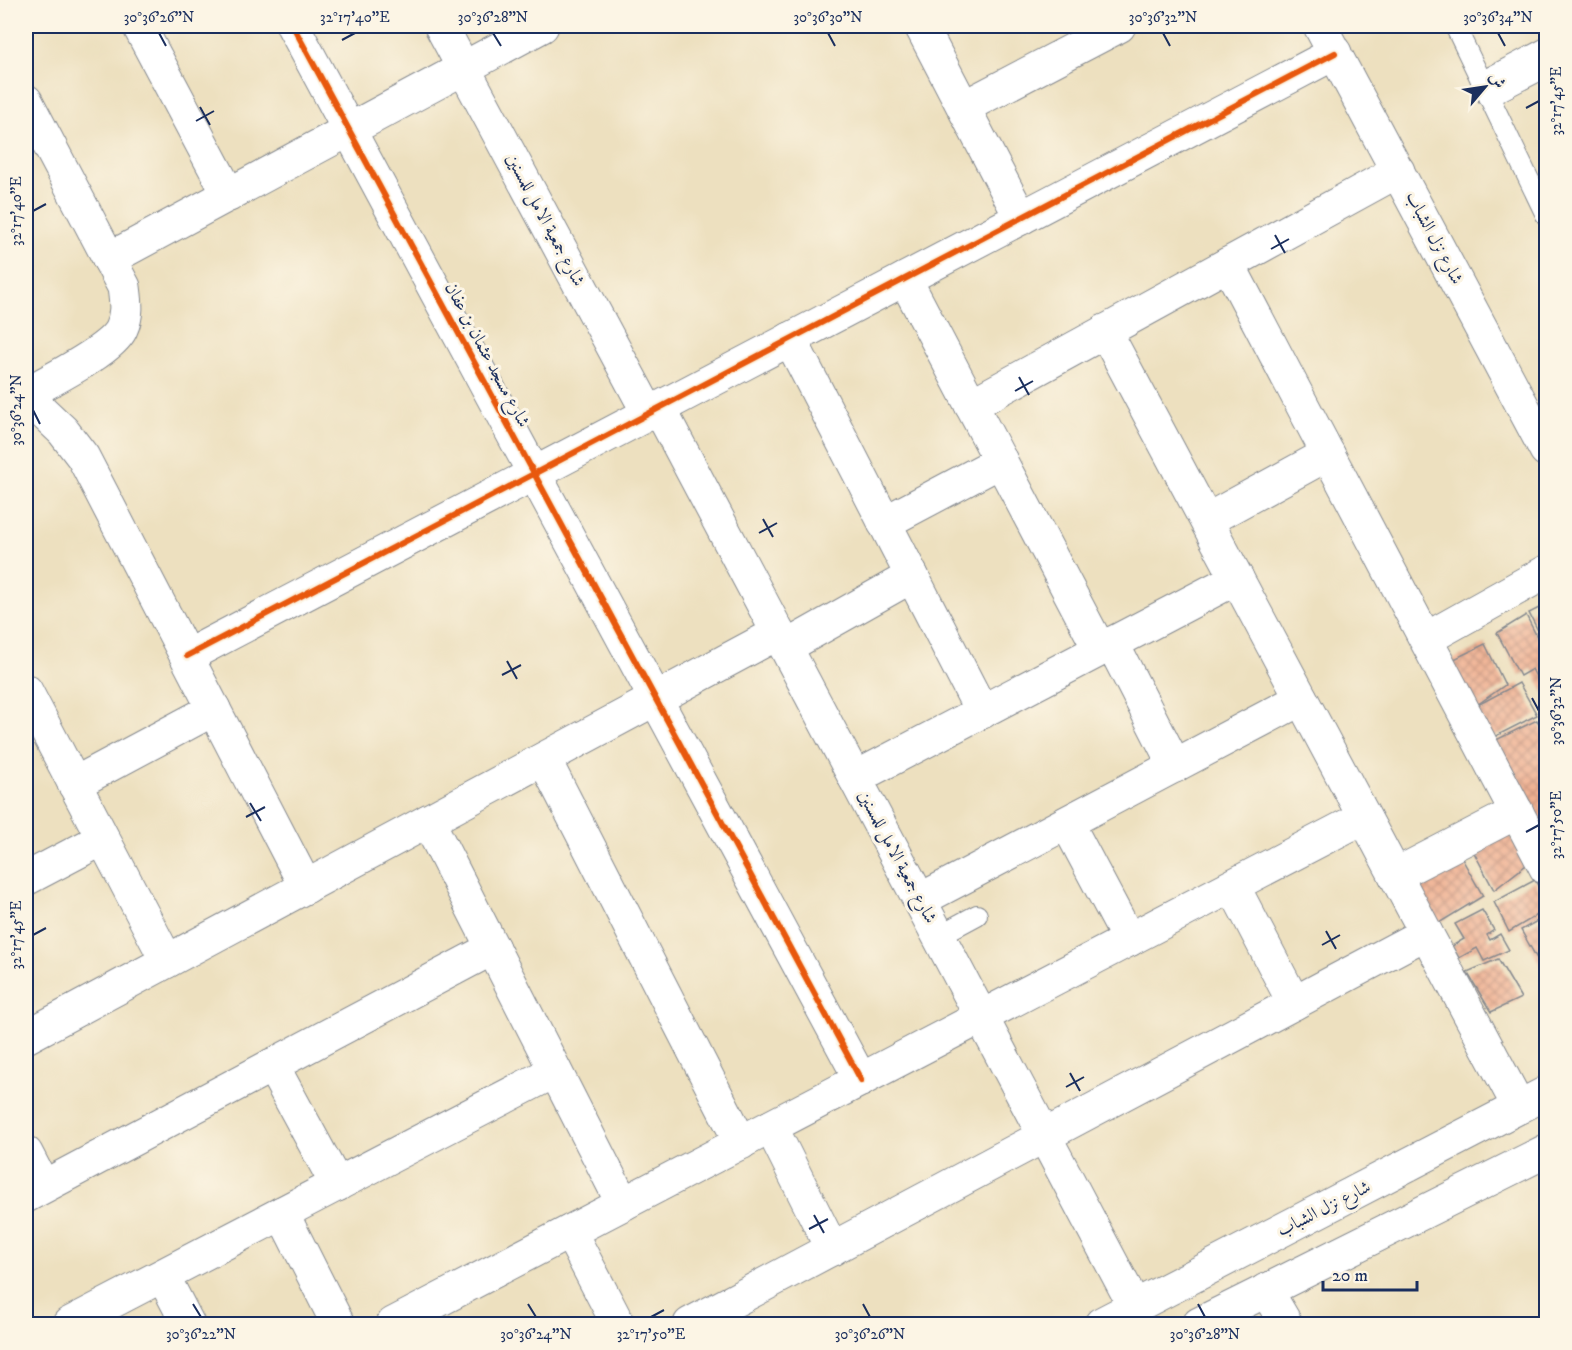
<svg xmlns="http://www.w3.org/2000/svg" width="1572" height="1350" font-family="'IM FELL DW Pica',Amiri,serif">
	<style>
		.building { fill: url(#building-cross-hatch) }
		.lines { fill: none; stroke-linecap: round; stroke-linejoin: round }
		.lane-casing { stroke: #84888e; stroke-width: 22 }
		.street-casing { stroke: #84888e; stroke-width: 35 }
		.secondary-casing { stroke: #84888e; stroke-width: 35 }
		.lane { stroke: #fff; stroke-width: 20 }
		.street { stroke: #fff; stroke-width: 33 }
		.secondary { stroke: #fff; stroke-width: 33 }
		.cycleway-casing { stroke: #fcf5e5; stroke-width: 10 }
		.cycleway { stroke: #e8590c; stroke-width: 6 }
		.ticks { fill: none; stroke: #1b2f5e; stroke-width: 2 }
		.labels { text-anchor: middle; dominant-baseline: central; stroke-width: 6; stroke-linejoin: round; paint-order: stroke }
		.street-label { font-size: 18px; fill: #1b2f5e; stroke: #fcf5e5 }
		.neatline { fill: none; stroke: #1b2f5e; stroke-width: 2 }
		.ticks-label { font-size: 15px; text-anchor: middle; fill: #1b2f5e }
	</style>
	<defs>
		<pattern id="building-cross-hatch" width="8" height="8" patternUnits="userSpaceOnUse" patternTransform="scale(1.5)"><rect width="8" height="8" fill="#f0b192"/><path d="M0 0l8 8M0 8l8-8" fill="none" stroke="#c2907a"/></pattern>
	</defs>
	<rect width="100%" height="100%" fill="#fcf5e5"/>
	<filter id="ink" filterUnits="userSpaceOnUse"><feTurbulence type="fractalNoise" baseFrequency=".0167" numOctaves="2"/><feDisplacementMap in="SourceGraphic" scale="12" xChannelSelector="R" yChannelSelector="G"/><feConvolveMatrix kernelMatrix="1 2 1 2 8 2 1 2 1" color-interpolation-filters="sRGB"/></filter>
	<filter id="wash" filterUnits="userSpaceOnUse"><feTurbulence type="fractalNoise" baseFrequency=".008" numOctaves="4" result="noise"/><feDisplacementMap in="SourceGraphic" scale="24" xChannelSelector="R" yChannelSelector="G"/><feGaussianBlur stdDeviation="1.35" result="paint"/><feColorMatrix in="noise" values="0 0 0 0 0 0 0 0 0 0 0 0 0 0 0 0 0 1.4 0 .05"/><feComposite in="paint" operator="in"/></filter>
	<g filter="url(#wash)">
		<rect width="100%" height="100%" fill="#ede0bf"/>
		<g id="blocks">
			<g class="building">
				<polygon points="1541,607 1546,618 1546,646 1529,613"/>
				<polygon points="1526,615 1546,655 1546,696 1532,669 1520,676 1497,633"/>
				<polygon points="1485,644 1505,685 1474,707 1450,661"/>
				<polygon points="1519,683 1537,715 1490,739 1474,707"/>
				<polygon points="1537,720 1546,736 1546,821 1537,826 1492,742"/>
				<polygon points="1507,826 1526,865 1494,890 1469,843"/>
				<polygon points="1461,857 1483,896 1439,923 1416,882"/>
				<polygon points="1535,880 1546,902 1546,910 1509,932 1494,902"/>
				<polygon points="1482,910 1494,930 1487,935 1490,940 1500,934 1509,950 1484,961 1477,948 1459,958 1452,946 1464,939 1455,924"/>
				<polygon points="1546,916 1546,970 1544,971 1521,930"/>
				<polygon points="1498,959 1521,998 1491,1012 1467,972"/>
			</g>
		</g>
	</g>
	<g filter="url(#ink)">
		<use href="#blocks" fill-opacity="0" stroke="#84888e" stroke-width="1.5"/>
		<g class="lines">
			<defs>
				<g id="lane">
					<polyline points="1455,26 1546,215"/>
					<polyline points="1481,82 1546,48"/>
					<polyline points="1488,97 1546,67"/>
					<polyline points="938,936 977,915"/>
				</g>
				<g id="street">
					<polyline points="139,26 229,195"/>
					<polyline points="293,26 861,1080"/>
					<polyline points="441,26 649,414"/>
					<polyline points="921,26 1021,218"/>
					<polyline points="1320,26 1546,450"/>
					<path d="M26,101l98,186c2,15 4,27 -3,42 -10,22 -73,52 -95,65"/>
					<polyline points="964,107 1119,26"/>
					<polyline points="109,259 542,26"/>
					<polyline points="1228,264 1546,868"/>
					<polyline points="905,279 1100,650"/>
					<polyline points="1105,331 1519,1107"/>
					<polyline points="790,339 982,712"/>
					<polyline points="26,396 63,431 83,457 306,887"/>
					<polyline points="971,405 1398,171"/>
					<polyline points="659,408 1135,1307"/>
					<polyline points="1207,520 1328,454"/>
					<polyline points="884,523 1001,461"/>
					<polyline points="1426,639 1546,572"/>
					<polyline points="1112,643 1175,766"/>
					<polyline points="786,647 912,576"/>
					<polyline points="187,656 1335,53"/>
					<polyline points="26,691 167,961"/>
					<polyline points="544,759 741,1143"/>
					<polyline points="855,778 1237,578"/>
					<polyline points="74,784 214,709"/>
					<polyline points="428,821 623,1204"/>
					<polyline points="1067,823 1129,940"/>
					<polyline points="1395,875 1517,812"/>
					<polyline points="26,879 102,839"/>
					<polyline points="1233,886 1294,1003"/>
					<polyline points="920,900 1301,699"/>
					<polyline points="26,1037 778,633"/>
					<polyline points="272,1065 337,1185"/>
					<polyline points="771,1127 832,1249"/>
					<polyline points="26,1153 43,1186"/>
					<polyline points="26,1196 493,948"/>
					<polyline points="282,1213 338,1324"/>
					<polyline points="570,1232 618,1324"/>
					<polyline points="163,1276 188,1324"/>
					<polyline points="1266,1290 1286,1324"/>
					<polyline points="69,1324 555,1071"/>
					<polyline points="393,1324 1364,817"/>
					<polyline points="690,1324 1426,933"/>
				</g>
				<g id="secondary">
					<polyline points="1101,1324 1546,1093"/>
					<polyline points="1199,1324 1546,1151"/>
				</g>
			</defs>
			<use href="#lane" class="lane-casing"/>
			<use href="#street" class="street-casing"/>
			<use href="#secondary" class="secondary-casing"/>
			<use href="#lane" class="lane"/>
			<use href="#street" class="street"/>
			<use href="#secondary" class="secondary"/>
			<defs>
				<g id="cycleway">
					<polyline points="293,26 861,1080"/>
					<polyline points="187,656 1335,53"/>
				</g>
			</defs>
			<use href="#cycleway" class="cycleway-casing"/>
			<use href="#cycleway" class="cycleway"/>
		</g>
	</g>
	<path class="ticks" d="M159,33l7,13M493,33l8,13M828,33l7,13M1163,33l7,13M1498,33l7,13M342,40l13,-7M200,107l10,18M1526,108l13,-7M196,121l18,-10M33,211l13,-7M1275,235l10,18M1271,249l18,-10M1019,377l10,18M1015,391l18,-10M33,410l7,14M763,519l10,18M759,533l18,-10M507,661l10,18M502,675l19,-10M1532,698l7,13M250,803l11,18M246,817l19,-10M1526,832l13,-7M1326,931l10,18M33,935l13,-7M1322,945l18,-10M1070,1073l10,18M1066,1087l18,-10M814,1215l10,18M809,1229l19,-10M193,1304l8,13M528,1304l8,13M863,1304l7,13M1198,1304l7,13M651,1317l13,-7"/>
	<g class="labels">
		<g class="street-label">
			<text transform="translate(545 220) rotate(62)">شارع جمعية الامل للمسنين</text>
			<text transform="translate(1434 238) rotate(62)">شارع نزل الشباب</text>
			<text transform="translate(487 355) rotate(62)">شارع مسجد عثمان بن عفان</text>
			<text transform="translate(897 857) rotate(62)">شارع جمعية الامل للمسنين</text>
			<text transform="translate(1324 1209) rotate(-27)">شارع نزل الشباب</text>
		</g>
	</g>
	<rect width="1572" height="1350" fill="none" stroke="#fcf5e5" stroke-width="66"/>
	<g transform="translate(1485 87) rotate(61)" stroke="#fcf5e5" stroke-width="4.5" paint-order="stroke">
	<path d="M0-4.5L10 22L0 15L-10 22Z" fill="#1b2f5e"/>
	<text y="-9" font-size="16" font-weight="bold" text-anchor="middle" fill="#1b2f5e">ش</text>
	</g>
	<path d="M1323 1281v9h94v-9" fill="none" stroke="#1b2f5e" stroke-width="3"/>
	<text x="1332" y="1281" font-size="18" fill="#1b2f5e" stroke="#fcf5e5" stroke-width="4.5" paint-order="stroke">20 m</text>
	<rect x="33" y="33" width="1506" height="1284" class="neatline"/>
	<g class="ticks-label">
		<text x="159" y="22">30°36'26"N</text>
		<text x="355" y="22">32°17'40"E</text>
		<text x="493" y="22">30°36'28"N</text>
		<text x="828" y="22">30°36'30"N</text>
		<text x="1163" y="22">30°36'32"N</text>
		<text x="1498" y="22">30°36'34"N</text>
		<text transform="translate(1556 101) rotate(-90)" y="5">32°17'45"E</text>
		<text transform="translate(16 211) rotate(-90)" y="5">32°17'40"E</text>
		<text transform="translate(16 410) rotate(-90)" y="5">30°36'24"N</text>
		<text transform="translate(1556 711) rotate(-90)" y="5">30°36'32"N</text>
		<text transform="translate(1556 825) rotate(-90)" y="5">32°17'50"E</text>
		<text transform="translate(16 935) rotate(-90)" y="5">32°17'45"E</text>
		<text x="201" y="1339">30°36'22"N</text>
		<text x="536" y="1339">30°36'24"N</text>
		<text x="651" y="1339">32°17'50"E</text>
		<text x="870" y="1339">30°36'26"N</text>
		<text x="1205" y="1339">30°36'28"N</text>
	</g>
</svg>
